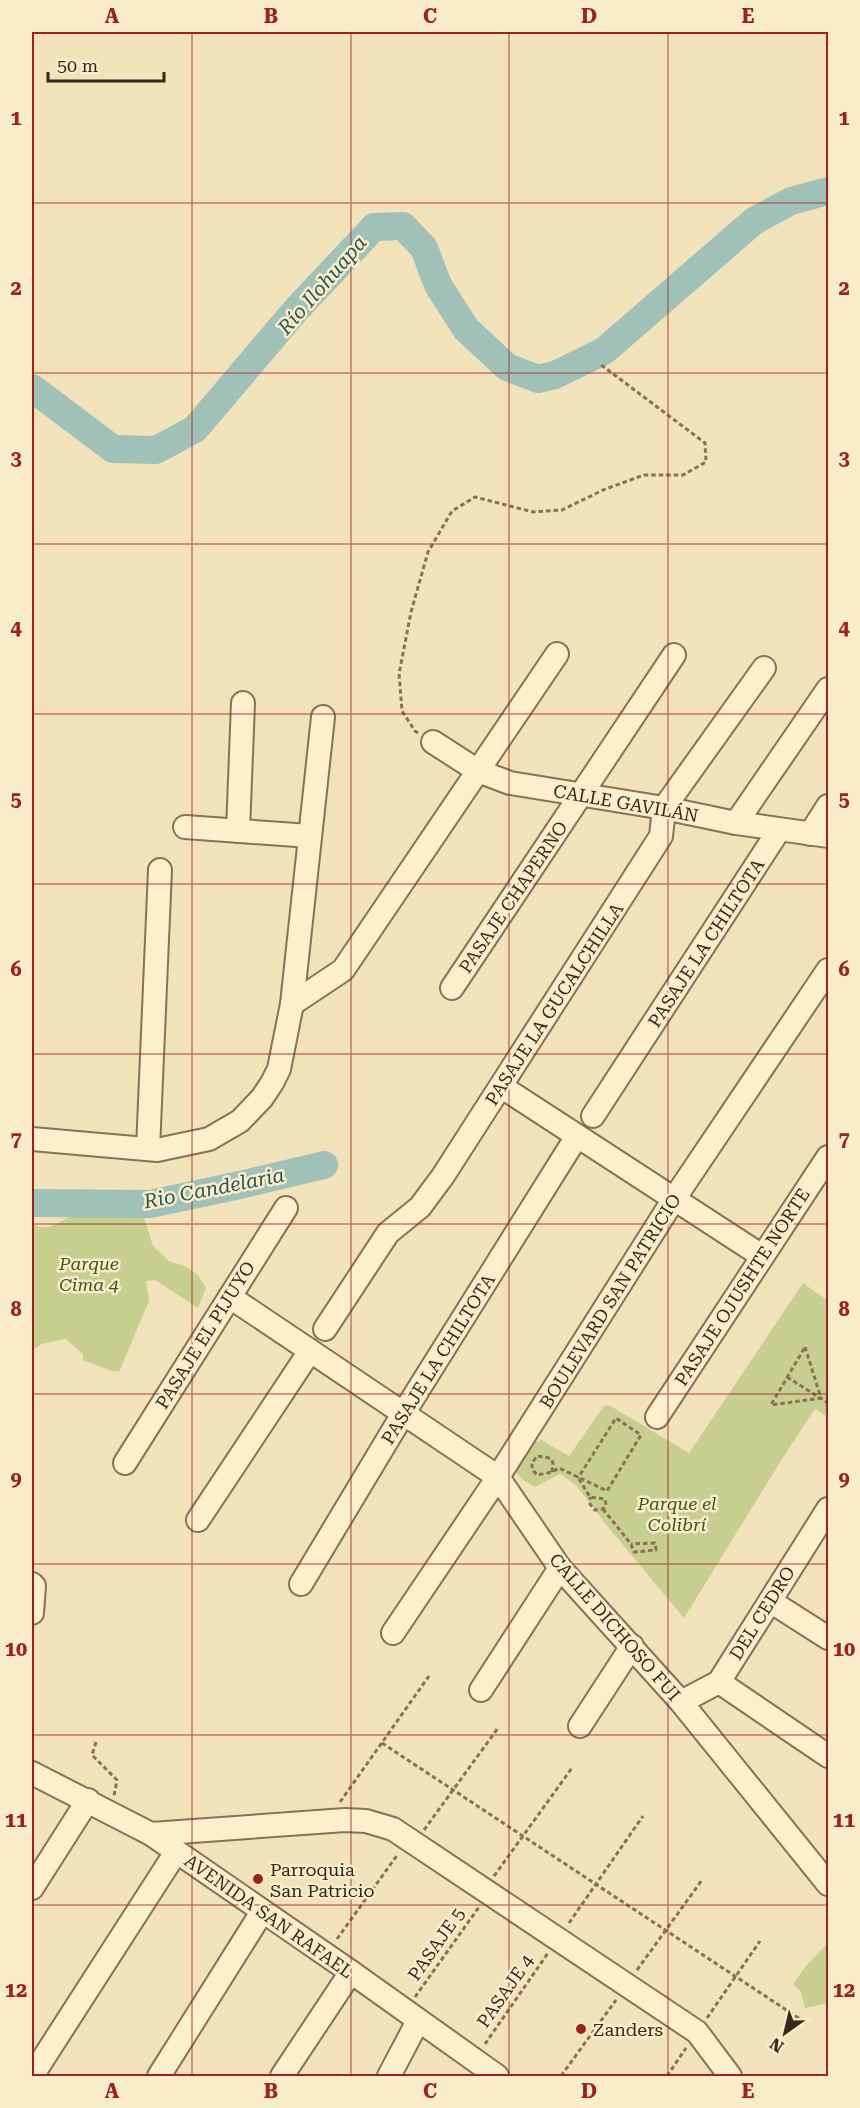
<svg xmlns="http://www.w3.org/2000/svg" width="860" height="2108" font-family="'Roboto Serif',serif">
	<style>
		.green { fill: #c6cf8e }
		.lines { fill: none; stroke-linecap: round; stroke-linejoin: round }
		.river { stroke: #9fc1b8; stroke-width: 28 }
		.minor-casing { stroke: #897153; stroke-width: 26 }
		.path { stroke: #897153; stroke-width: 3; stroke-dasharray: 4.5 3; stroke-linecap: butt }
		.minor { stroke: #fbefcd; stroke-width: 22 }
		.grid { fill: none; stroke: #9c211f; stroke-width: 1.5; stroke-opacity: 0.55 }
		.poi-dot { fill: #9c211f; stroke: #f8ecca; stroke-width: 2 }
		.labels { text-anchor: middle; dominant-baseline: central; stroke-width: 5; stroke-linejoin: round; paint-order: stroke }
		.street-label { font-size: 18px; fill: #36281a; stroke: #f8ecca }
		.park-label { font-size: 18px; font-style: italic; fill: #45541e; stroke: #f8ecca }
		.poi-label { font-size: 18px; fill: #36281a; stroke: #f8ecca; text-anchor: start }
		.water-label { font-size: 20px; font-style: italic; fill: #275856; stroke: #f8ecca }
		.neatline { fill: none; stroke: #9c211f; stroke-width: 2 }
		.grid-label { font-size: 20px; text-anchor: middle; font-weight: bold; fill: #9c211f }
	</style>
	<rect width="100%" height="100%" fill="#f1e2ba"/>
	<g class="green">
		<path d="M106,1213l38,5 9,28 17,16 13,3 15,10 8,13 -8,20 -43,-28 -9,1 3,20 -30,71 -7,-1 -29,-11v-6l-17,-15 -25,5 -9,7v-127c17,9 25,-2 40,-8 10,-3 23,-2 34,-3z"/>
		<polygon points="803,1283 828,1301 828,1379 826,1382 828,1384 828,1417 815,1409 782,1459 684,1618 608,1527 576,1485 560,1474 535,1487 523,1480 515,1471 531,1444 541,1440 569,1456 604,1406 609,1405 689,1453"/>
		<polygon points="828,1943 828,2003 805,2008 801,1992 793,1984 806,1966"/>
	</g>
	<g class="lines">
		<g class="river">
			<polyline points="32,388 113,449 156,450 195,429 296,310 374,227 403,226 424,248 438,285 466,329 507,367 538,379 555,375 604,351 754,221 791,201 828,191"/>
			<polyline points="32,1203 150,1204 240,1185 324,1165"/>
		</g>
		<defs>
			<g id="minor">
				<polyline points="433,742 478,771 510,783 664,808 736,823 828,836"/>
				<polyline points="736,823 828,689"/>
				<polyline points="185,827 310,836"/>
				<polyline points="238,831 243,703"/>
				<polyline points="810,834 828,806"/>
				<polyline points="452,988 674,655"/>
				<polyline points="292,1004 343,970 557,654"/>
				<polyline points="502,1087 762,1256"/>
				<polyline points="593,1116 779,830"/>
				<polyline points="32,1139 157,1150 209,1139 240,1121 262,1098 272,1083 279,1069 292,1004 323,717"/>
				<polyline points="148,1149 160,870"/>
				<polyline points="230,1297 498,1477 560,1568 681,1702 828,1884"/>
				<polyline points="325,1329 388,1233 420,1207 443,1176 661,836 664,808 764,668"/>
				<polyline points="657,1417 828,1157"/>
				<polyline points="125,1463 286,1208"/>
				<polyline points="198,1520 310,1351"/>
				<polyline points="32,1584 34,1586 32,1613"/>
				<polyline points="301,1584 403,1414 577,1136"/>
				<polyline points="770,1601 828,1638"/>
				<polyline points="393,1633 498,1477 674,1199 828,970"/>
				<polyline points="719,1682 828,1756"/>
				<polyline points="481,1690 560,1568"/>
				<polyline points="681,1702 719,1682 828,1509"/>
				<polyline points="580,1726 632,1646"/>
				<polyline points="32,1773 151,1834 351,1972 497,2076"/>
				<polyline points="151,1834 345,1820 366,1821 393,1829 697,2032 730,2076"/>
				<polyline points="32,1888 88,1800"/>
				<polyline points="32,2076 176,1852"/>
				<polyline points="159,2076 262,1912"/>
				<polyline points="282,2076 351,1972"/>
				<polyline points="389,2076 418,2021"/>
			</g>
		</defs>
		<use href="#minor" class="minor-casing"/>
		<g class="path">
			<polyline points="418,733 415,731 402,711 399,674 411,612 428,552 452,511 475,497 533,512 562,510 603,490 644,475 683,475 706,462 705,443 600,364"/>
			<polygon points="805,1347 821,1398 771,1405"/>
			<polyline points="787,1377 828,1403"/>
			<polyline points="552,1472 553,1463 550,1458 537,1456 532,1463 532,1469 537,1475 552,1472 559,1468 607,1491 641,1435 616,1418 578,1478"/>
			<polyline points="579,1479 590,1497 605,1499 606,1505 603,1509 595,1510 590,1504 590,1497"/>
			<polyline points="603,1509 631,1544 634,1552 656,1550 655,1543 631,1544"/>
			<polyline points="96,1742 92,1755 117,1780 114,1796"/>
			<polyline points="382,1743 803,2021"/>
			<polyline points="340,1802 429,1676"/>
			<polyline points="424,1830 498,1728"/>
			<polyline points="494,1876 572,1768"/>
			<polyline points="569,1923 643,1816"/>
			<polyline points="337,1939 398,1854"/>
			<polyline points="637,1970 702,1880"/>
			<polyline points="415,1997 479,1907"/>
			<polyline points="707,2018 760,1941"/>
			<polyline points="485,2044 548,1953"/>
			<polyline points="561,2076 616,2000"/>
			<polyline points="667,2076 686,2048"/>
		</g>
		<use href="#minor" class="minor"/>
	</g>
	<path class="grid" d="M192,32v2044M351,32v2044M509,32v2044M668,32v2044M32,203h796M32,373h796M32,544h796M32,714h796M32,884h796M32,1054h796M32,1224h796M32,1394h796M32,1564h796M32,1735h796M32,1905h796"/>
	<g class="poi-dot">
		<circle cx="258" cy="1879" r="6"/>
		<circle cx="581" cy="2029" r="6"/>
	</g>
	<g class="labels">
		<g class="street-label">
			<text transform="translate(626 803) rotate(10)">CALLE GAVILÁN</text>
			<text transform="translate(513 897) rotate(-56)">PASAJE CHAPERNO</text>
			<text transform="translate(706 943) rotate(-57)">PASAJE LA CHILTOTA</text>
			<text transform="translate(554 1004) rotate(-57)">PASAJE LA GUCALCHILLA</text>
			<text transform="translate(742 1287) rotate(-57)">PASAJE OJUSHTE NORTE</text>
			<text transform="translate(610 1301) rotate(-58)">BOULEVARD SAN PATRICIO</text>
			<text transform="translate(205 1335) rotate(-58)">PASAJE EL PIJUYO</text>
			<text transform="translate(438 1359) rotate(-58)">PASAJE LA CHILTOTA</text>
			<text transform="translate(762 1613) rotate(-58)">DEL CEDRO</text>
			<text transform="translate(615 1627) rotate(49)">CALLE DICHOSO FUI</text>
			<text transform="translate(269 1916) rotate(35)">AVENIDA SAN RAFAEL</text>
			<text transform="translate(436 1944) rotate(-55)">PASAJE 5</text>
			<text transform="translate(505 1991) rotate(-55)">PASAJE 4</text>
		</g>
		<g class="park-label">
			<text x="89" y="1263">Parque<tspan x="89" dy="21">Cima 4</tspan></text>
			<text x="677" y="1503">Parque el<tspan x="677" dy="21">Colibrí</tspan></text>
		</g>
		<g class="poi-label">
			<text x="270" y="1869">Parroquia<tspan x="270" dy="21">San Patricio</tspan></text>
			<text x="593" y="2029">Zanders</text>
		</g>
		<g class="water-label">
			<text transform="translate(322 285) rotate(-49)">Río Ilohuapa</text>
			<text transform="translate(214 1188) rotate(-11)">Rio Candelaria</text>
		</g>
	</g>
	<rect width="860" height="2108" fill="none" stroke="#f8ecca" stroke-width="66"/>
	<g transform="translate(785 2033) rotate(214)" stroke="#f8ecca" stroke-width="4.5" paint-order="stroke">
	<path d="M0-4.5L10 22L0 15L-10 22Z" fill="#36281a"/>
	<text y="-9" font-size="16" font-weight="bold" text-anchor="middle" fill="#36281a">N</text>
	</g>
	<path d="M48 72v9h116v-9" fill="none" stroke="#36281a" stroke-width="3"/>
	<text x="57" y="72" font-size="18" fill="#36281a" stroke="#f8ecca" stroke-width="4.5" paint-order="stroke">50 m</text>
	<rect x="33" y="33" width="794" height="2042" class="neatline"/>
	<g class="grid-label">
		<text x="112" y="23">A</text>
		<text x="271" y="23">B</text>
		<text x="430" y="23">C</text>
		<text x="589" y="23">D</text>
		<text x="748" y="23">E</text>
		<text x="16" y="125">1</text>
		<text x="844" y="125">1</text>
		<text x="16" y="295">2</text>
		<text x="844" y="295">2</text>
		<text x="16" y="465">3</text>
		<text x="844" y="465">3</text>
		<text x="16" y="635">4</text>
		<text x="844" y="635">4</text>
		<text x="16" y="806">5</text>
		<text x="844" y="806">5</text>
		<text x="16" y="976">6</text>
		<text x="844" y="976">6</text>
		<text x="16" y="1146">7</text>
		<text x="844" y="1146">7</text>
		<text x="16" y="1316">8</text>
		<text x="844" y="1316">8</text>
		<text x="16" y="1486">9</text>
		<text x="844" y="1486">9</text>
		<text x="16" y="1656">10</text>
		<text x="844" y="1656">10</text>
		<text x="16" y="1827">11</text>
		<text x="844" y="1827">11</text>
		<text x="16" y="1997">12</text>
		<text x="844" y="1997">12</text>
		<text x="112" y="2098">A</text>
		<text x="271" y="2098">B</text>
		<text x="430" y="2098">C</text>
		<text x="589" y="2098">D</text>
		<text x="748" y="2098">E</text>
	</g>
</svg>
